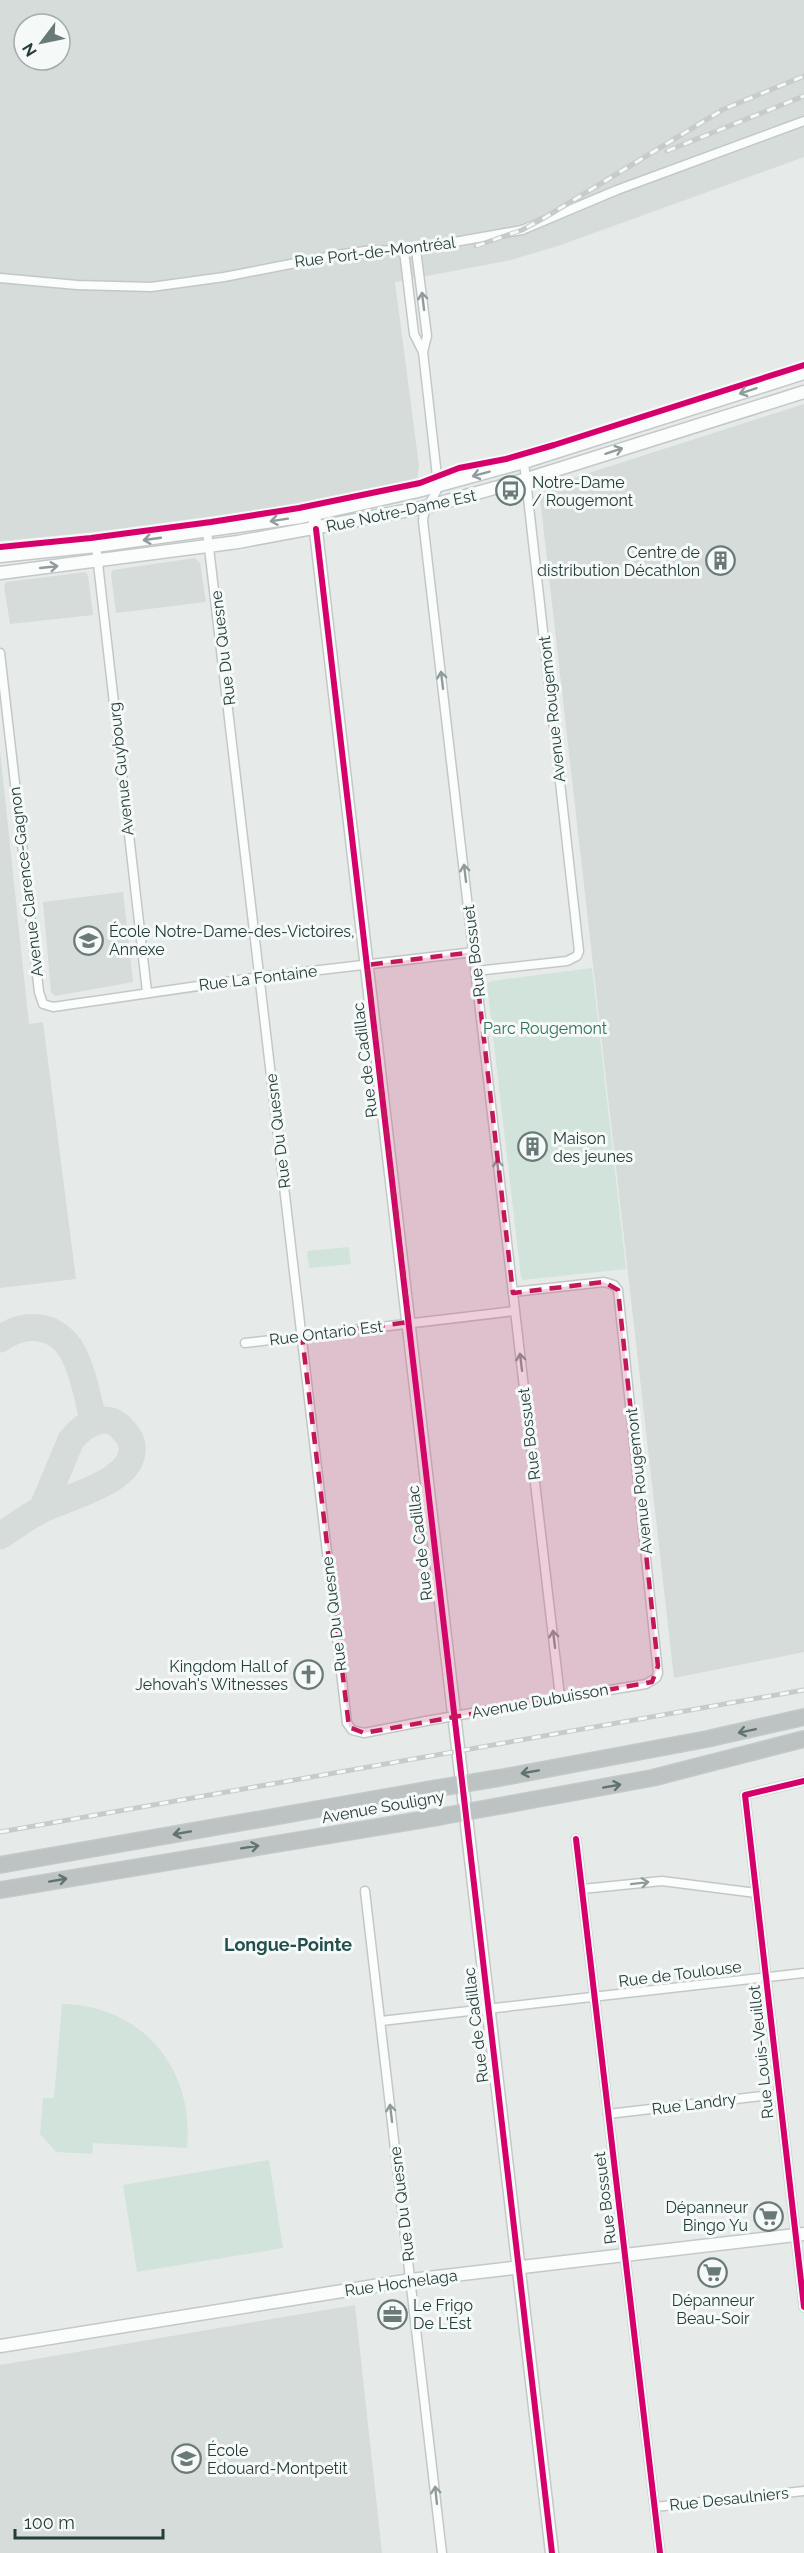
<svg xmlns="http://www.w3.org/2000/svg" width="804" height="2553" font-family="Raleway,sans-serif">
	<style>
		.built { fill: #d5dcda; fill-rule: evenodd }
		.green { fill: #d1e3da }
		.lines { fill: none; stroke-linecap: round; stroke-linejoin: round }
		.taxiway { stroke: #d6dcda; stroke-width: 27 }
		.street-casing { stroke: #c3c8c7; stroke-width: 11 }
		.secondary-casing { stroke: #c3c9c8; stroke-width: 15 }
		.highway-casing { stroke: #c2cac9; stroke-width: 18 }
		.street { stroke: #fbfcfc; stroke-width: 8 }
		.secondary { stroke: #fbfcfc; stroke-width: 12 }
		.highway { stroke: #bcc3c2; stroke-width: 15 }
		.rail-casing { stroke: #c7cccb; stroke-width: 5 }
		.rail { stroke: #f5f9f8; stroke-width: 3; stroke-dasharray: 9; stroke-linecap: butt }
		.street-bridge-casing { stroke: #c3c8c7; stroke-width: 11; stroke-linecap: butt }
		.highway-bridge-casing { stroke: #c2cac9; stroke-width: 18; stroke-linecap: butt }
		.street-bridge { stroke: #fbfcfc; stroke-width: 8 }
		.highway-bridge { stroke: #bcc3c2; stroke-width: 15 }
		.cycleway-casing { stroke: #f5f9f8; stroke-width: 10 }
		.cycleway { stroke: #d6006c; stroke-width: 6 }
		.oneway { stroke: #909c9c }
		.oneway2 { stroke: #617371 }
		.marked { fill: #c2185b; fill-opacity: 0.2; stroke: #c2185b; stroke-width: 4.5; stroke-dasharray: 12 8; stroke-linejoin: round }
		.labels { text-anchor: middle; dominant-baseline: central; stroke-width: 6; stroke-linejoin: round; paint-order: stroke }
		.street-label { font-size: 16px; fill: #253d3b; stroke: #f5f9f8 }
		.poi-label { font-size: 16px; fill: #253d3b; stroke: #f5f9f8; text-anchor: start }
		.park-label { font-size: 16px; fill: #327257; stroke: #f5f9f8 }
		.neighbourhood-label { font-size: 18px; font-weight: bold; fill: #224e4c; stroke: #f5f9f8 }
	</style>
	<rect width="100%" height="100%" fill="#e6ebea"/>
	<g class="built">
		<path d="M0,0h804v157l-246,89 -47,14 -116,22 24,184 -2,14 -108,23 -214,29 -95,9zM24,24h36v36h-36z"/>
		<polygon points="804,404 804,1652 674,1678 539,489"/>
		<polygon points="195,558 200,563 206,602 116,613 111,574 113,570"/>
		<polygon points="86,572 88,576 93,615 10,624 4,586 6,582"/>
		<polygon points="0,751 29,1024 43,1022 76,1279 0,1288"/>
		<polygon points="123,892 133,982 55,996 51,992 43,902"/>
		<polygon points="355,2305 382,2553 0,2553 0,2365"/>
	</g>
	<g class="green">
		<polygon points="592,968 626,1269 523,1280 521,1277 487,984 491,981"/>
		<polygon points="349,1247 351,1264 309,1268 307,1251"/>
		<path d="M62,2004c80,1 133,65 125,144l-94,-5 -1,11 -36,-2 -16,-18 3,-36h11z"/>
		<polygon points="269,2160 283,2248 137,2272 123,2185"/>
	</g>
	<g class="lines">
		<g class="taxiway">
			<path d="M0,1339c28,-20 62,-14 76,20 9,20 12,42 18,63"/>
			<path d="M0,1536c14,-9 28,-20 43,-27 24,-12 92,-27 89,-62 0,-6 -4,-12 -8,-16 -16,-22 -40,-7 -53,9l-29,69"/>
		</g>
		<defs>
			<g id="street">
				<polyline points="416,250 427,336 423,352"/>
				<path d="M404,251l10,83 9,18 15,133c-2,14 -15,21 -15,36l137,1176"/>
				<polyline points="0,278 77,285 151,287 224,277 337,255 372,250 404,251 522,230 617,190 804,121"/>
				<polyline points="207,531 347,1723 352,1730 364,1733 426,1721"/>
				<polyline points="96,546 147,992"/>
				<polyline points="0,653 39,992 43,1004 53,1007 260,977 474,952"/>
				<polyline points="476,971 567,961 577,956 579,951 524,462"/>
				<polyline points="245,1343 515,1311"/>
				<polyline points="483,1711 646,1684 656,1678 658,1673 618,1290 614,1285 604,1282 513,1292"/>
				<polyline points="804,1781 745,1795 804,2307"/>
				<polyline points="576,1839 660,2553"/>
				<polyline points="582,1889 662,1881 756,1893"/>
				<polyline points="365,1891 442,2553"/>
				<polyline points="381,2021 804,1973"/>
				<polyline points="608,2114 779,2094"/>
				<polyline points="655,2507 804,2491"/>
			</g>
			<g id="secondary">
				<polyline points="314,514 552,2553"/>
				<polyline points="0,556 96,546 301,517 418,491 524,462 804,373"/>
				<polyline points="0,573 238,542 426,507 527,479 804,392"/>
				<polyline points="0,2346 411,2280 804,2234"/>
			</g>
			<g id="highway">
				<polyline points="499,1778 707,1739 804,1717"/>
				<polyline points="499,1806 652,1778 804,1739"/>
				<polyline points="0,1865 426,1790"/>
				<polyline points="0,1890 438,1817"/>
			</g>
		</defs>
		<use href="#street" class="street-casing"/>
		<use href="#secondary" class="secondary-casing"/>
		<use href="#highway" class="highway-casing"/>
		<use href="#street" class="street"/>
		<use href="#secondary" class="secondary"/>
		<use href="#highway" class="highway"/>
		<defs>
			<g id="rail">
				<polyline points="667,151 804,96"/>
				<polyline points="476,246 522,230 544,218 724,109 804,76"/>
				<polyline points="0,1832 804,1690"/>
			</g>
		</defs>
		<use href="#rail" class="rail-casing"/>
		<use href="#rail" class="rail"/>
		<defs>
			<polyline id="street-bridge" points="426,1721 483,1711"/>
			<g id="highway-bridge">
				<polyline points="426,1790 499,1778"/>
				<polyline points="438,1817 499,1806"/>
			</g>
		</defs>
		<use href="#street-bridge" class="street-bridge-casing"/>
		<use href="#highway-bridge" class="highway-bridge-casing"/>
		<use href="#street-bridge" class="street-bridge"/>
		<use href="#highway-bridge" class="highway-bridge"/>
		<defs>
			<g id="cycleway">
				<polyline points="316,529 552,2553"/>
				<polyline points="0,547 91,538 211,522 299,508 420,483 459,468 506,459 554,445 804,365"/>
				<polyline points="804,1781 745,1795 804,2307"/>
				<polyline points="576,1839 660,2553"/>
			</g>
		</defs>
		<use href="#cycleway" class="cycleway-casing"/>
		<use href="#cycleway" class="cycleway"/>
	</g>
	<defs><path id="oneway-shaft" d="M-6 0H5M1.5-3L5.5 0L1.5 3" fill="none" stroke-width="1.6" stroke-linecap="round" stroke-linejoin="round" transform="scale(1.5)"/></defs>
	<g class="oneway">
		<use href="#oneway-shaft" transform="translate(423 301) rotate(-97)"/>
		<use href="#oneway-shaft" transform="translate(748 391) rotate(162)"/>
		<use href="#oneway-shaft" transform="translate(614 451) rotate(-18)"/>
		<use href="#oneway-shaft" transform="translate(481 474) rotate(165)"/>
		<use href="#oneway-shaft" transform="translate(279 520) rotate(171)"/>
		<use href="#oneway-shaft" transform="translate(152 539) rotate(172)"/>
		<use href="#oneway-shaft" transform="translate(49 567) rotate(-6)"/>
		<use href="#oneway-shaft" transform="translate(442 680) rotate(-97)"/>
		<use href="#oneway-shaft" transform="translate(465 873) rotate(-97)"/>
		<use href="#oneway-shaft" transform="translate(498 1168) rotate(-96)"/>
		<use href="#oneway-shaft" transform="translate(521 1362) rotate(-97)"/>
		<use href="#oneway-shaft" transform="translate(554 1639) rotate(-97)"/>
		<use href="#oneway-shaft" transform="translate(640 1883) rotate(-7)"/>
		<use href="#oneway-shaft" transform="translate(391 2113) rotate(-97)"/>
		<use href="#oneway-shaft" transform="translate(436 2495) rotate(-96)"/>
	</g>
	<g class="oneway2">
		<use href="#oneway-shaft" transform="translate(747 1731) rotate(168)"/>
		<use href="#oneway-shaft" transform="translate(530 1772) rotate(170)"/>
		<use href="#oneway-shaft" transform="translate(612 1786) rotate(-10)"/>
		<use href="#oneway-shaft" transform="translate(182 1833) rotate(170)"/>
		<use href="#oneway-shaft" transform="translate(250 1847) rotate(-9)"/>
		<use href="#oneway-shaft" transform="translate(58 1880) rotate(-10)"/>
	</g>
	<path class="marked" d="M474,952l39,341 91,-11 14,8 40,376 -6,16 -288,51 -15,-6 -47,-391 107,-14 -42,-357z"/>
	<defs>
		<symbol id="bus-ring" viewBox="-11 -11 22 22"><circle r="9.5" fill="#f5f9f8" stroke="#697a78" stroke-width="1.5"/><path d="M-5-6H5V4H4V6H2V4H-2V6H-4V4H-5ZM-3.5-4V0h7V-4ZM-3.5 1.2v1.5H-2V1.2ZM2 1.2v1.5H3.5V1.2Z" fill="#697a78"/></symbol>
		<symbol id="building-ring" viewBox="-11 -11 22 22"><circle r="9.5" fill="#f5f9f8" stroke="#697a78" stroke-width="1.5"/><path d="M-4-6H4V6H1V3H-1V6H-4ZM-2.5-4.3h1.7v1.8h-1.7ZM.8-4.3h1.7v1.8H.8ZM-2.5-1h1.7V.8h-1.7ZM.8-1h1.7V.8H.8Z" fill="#697a78"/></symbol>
		<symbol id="school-ring" viewBox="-11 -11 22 22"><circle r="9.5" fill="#f5f9f8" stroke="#697a78" stroke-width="1.5"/><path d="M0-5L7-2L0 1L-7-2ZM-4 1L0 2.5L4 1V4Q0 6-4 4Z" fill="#697a78"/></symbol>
		<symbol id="church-ring" viewBox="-11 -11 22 22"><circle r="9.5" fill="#f5f9f8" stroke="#697a78" stroke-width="1.5"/><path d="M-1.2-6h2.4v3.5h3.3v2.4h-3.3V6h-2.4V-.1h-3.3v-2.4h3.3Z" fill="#697a78"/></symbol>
		<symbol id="supermarket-ring" viewBox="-11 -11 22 22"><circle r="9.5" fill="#f5f9f8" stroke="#697a78" stroke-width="1.5"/><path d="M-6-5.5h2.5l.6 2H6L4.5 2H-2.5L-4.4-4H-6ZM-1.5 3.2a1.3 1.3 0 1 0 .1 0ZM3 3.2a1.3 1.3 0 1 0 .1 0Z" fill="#697a78"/></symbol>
		<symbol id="office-ring" viewBox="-11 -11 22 22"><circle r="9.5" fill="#f5f9f8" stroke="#697a78" stroke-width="1.5"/><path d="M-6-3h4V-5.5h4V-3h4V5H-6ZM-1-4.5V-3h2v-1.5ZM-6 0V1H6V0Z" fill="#697a78"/></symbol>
	</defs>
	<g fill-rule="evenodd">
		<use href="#bus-ring" x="494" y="474" width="33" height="33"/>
		<use href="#building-ring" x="704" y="544" width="33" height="33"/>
		<use href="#school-ring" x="72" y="924" width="33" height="33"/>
		<use href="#building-ring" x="516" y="1130" width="33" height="33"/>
		<use href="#church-ring" x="292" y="1658" width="33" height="33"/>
		<use href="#supermarket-ring" x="752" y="2200" width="33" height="33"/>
		<use href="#supermarket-ring" x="696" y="2256" width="33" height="33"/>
		<use href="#office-ring" x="376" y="2298" width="33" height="33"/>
		<use href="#school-ring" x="170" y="2442" width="33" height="33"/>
	</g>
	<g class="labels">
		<g class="street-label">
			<text transform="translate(375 252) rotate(-7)">Rue Port-de-Montréal</text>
			<text transform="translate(401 511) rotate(-12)">Rue Notre-Dame Est</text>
			<text transform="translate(223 648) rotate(-97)">Rue Du Quesne</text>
			<text transform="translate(552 709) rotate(-96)">Avenue Rougemont</text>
			<text transform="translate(121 769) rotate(-96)">Avenue Guybourg</text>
			<text transform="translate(26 882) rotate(-97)">Avenue Clarence-Gagnon</text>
			<text transform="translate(474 951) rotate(-97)">Rue Bossuet</text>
			<text transform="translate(258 978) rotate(-7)">Rue La Fontaine</text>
			<text transform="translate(365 1060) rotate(-97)">Rue de Cadillac</text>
			<text transform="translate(278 1131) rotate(-97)">Rue Du Quesne</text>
			<text transform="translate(326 1333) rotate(-7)">Rue Ontario Est</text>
			<text transform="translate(529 1434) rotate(-97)">Rue Bossuet</text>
			<text transform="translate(639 1481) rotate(-96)">Avenue Rougemont</text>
			<text transform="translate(420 1543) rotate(-97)">Rue de Cadillac</text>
			<text transform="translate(334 1614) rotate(-97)">Rue Du Quesne</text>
			<text transform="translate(540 1701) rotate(-10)">Avenue Dubuisson</text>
			<text transform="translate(383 1807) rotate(-10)">Avenue Souligny</text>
			<text transform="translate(680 1974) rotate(-7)">Rue de Toulouse</text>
			<text transform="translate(476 2025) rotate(-97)">Rue de Cadillac</text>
			<text transform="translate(761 2052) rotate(-96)">Rue Louis-Veuillot</text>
			<text transform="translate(694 2104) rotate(-7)">Rue Landry</text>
			<text transform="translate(605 2198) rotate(-97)">Rue Bossuet</text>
			<text transform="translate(402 2204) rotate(-97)">Rue Du Quesne</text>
			<text transform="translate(401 2283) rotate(-8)">Rue Hochelaga</text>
			<text transform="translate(729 2499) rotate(-6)">Rue Desaulniers</text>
		</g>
		<g class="poi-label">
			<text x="532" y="482">Notre-Dame<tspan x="532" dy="18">/ Rougemont</tspan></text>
			<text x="700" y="552" text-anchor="end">Centre de<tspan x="700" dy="18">distribution Décathlon</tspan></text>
			<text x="109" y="931">École Notre-Dame-des-Victoires,<tspan x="109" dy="18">Annexe</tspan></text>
			<text x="553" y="1138">Maison<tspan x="553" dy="18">des jeunes</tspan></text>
			<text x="288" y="1666" text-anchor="end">Kingdom Hall of<tspan x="288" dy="18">Jehovah's Witnesses</tspan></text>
			<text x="748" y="2207" text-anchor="end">Dépanneur<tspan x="748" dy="18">Bingo Yu</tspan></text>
			<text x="713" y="2300" text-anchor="middle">Dépanneur<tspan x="713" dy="18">Beau-Soir</tspan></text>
			<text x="413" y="2305">Le Frigo<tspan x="413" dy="18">De L'Est</tspan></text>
			<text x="207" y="2450">École<tspan x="207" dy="18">Edouard-Montpetit</tspan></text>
		</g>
		<g class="park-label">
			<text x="545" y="1028">Parc Rougemont</text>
		</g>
		<g class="neighbourhood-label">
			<text x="288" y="1944">Longue-Pointe</text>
		</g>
	</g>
	<g transform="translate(42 42) rotate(238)"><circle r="28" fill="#f5f9f8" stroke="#a2aeac" stroke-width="1.5"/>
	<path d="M0-4.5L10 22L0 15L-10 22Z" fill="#697a78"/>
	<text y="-9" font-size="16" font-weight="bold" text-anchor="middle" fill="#253d3b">N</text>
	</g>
	<path d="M15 2529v9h148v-9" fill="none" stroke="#253d3b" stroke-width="3"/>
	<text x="24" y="2529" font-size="18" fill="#253d3b" stroke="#f5f9f8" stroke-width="4.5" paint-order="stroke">100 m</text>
</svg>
